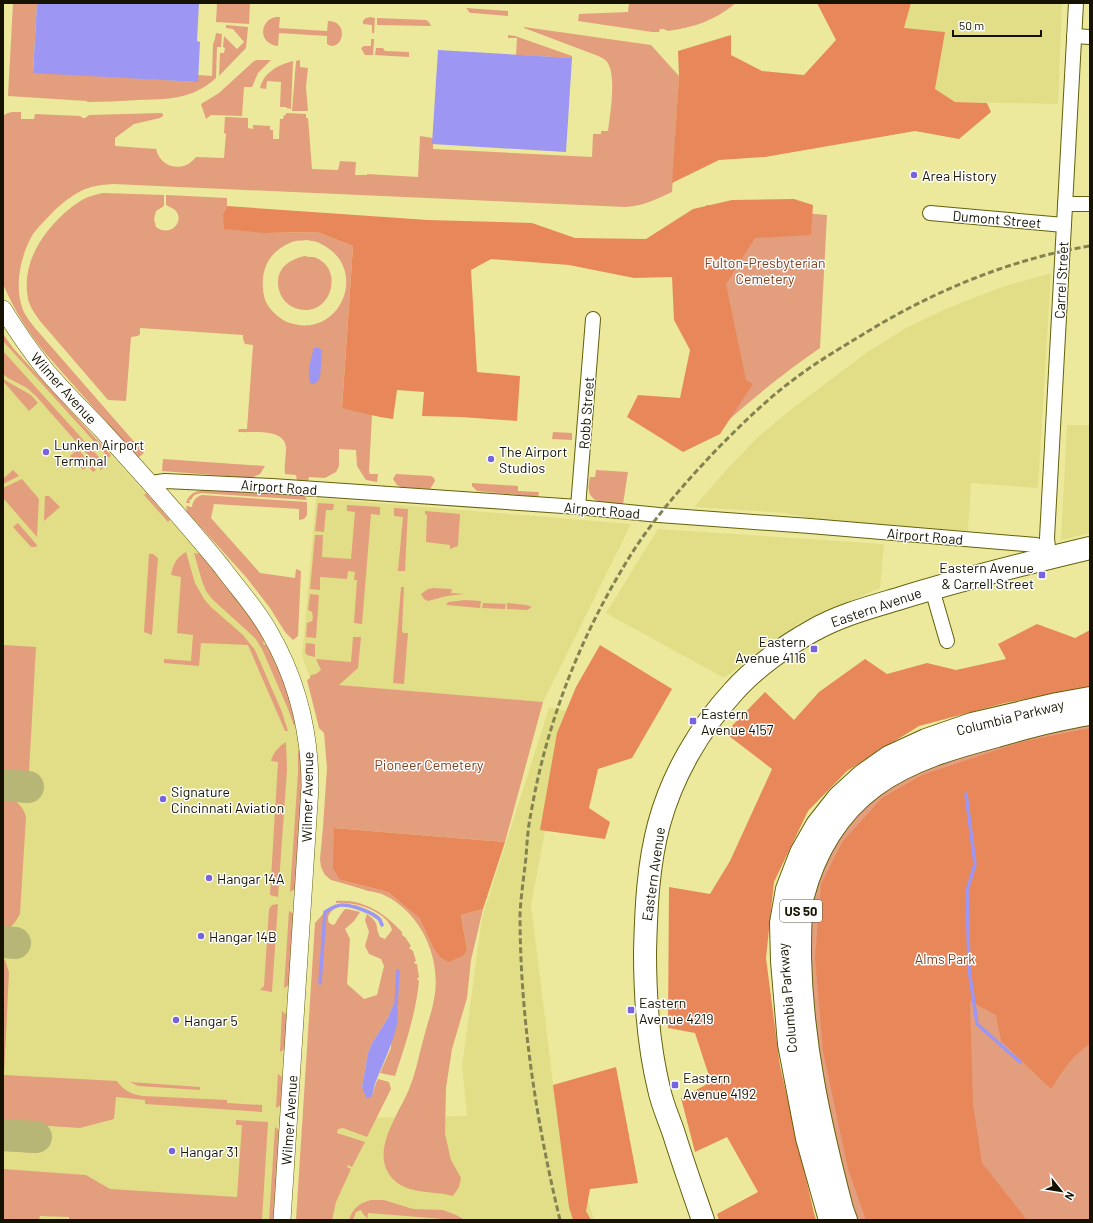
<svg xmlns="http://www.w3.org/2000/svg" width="1093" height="1223" font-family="Barlow,sans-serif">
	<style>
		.built { fill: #e2de88 }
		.green { fill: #e39e7e; fill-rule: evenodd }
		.forest { fill: #e8885a }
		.water { fill: #9d96f2 }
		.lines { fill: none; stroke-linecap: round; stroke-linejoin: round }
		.stream { stroke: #9d96f2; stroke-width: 3.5 }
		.taxiway { stroke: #b8b676; stroke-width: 32 }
		.minor-casing { stroke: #64600b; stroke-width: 16 }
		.tertiary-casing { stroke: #64600b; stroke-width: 18 }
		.primary-casing { stroke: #64600b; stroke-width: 24 }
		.motorway-casing { stroke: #64600b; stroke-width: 24 }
		.minor { stroke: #fff; stroke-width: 14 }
		.tertiary { stroke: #fff; stroke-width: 17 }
		.primary { stroke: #fff; stroke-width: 22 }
		.motorway { stroke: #fff; stroke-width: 22 }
		.rail { stroke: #848251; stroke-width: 3; stroke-dasharray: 6 3; stroke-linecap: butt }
		.poi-dot { fill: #7664df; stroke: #fff; stroke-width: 1.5 }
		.labels { text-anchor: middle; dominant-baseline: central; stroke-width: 3; stroke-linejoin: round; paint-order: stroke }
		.shield { fill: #fff; stroke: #5b5a4c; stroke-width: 1 }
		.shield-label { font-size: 13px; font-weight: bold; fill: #151300 }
		.poi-label { font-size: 14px; fill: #151300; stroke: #fff; text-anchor: start }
		.street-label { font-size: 14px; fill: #151300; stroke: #fff }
		.park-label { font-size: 14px; fill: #804121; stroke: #fff }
	</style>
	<rect width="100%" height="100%" fill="#ece99c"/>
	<g class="built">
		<polygon points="911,3 1062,3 1058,104 955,102 935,89 944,32 904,29"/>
		<polygon points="1051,273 1038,488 971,483 968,531 818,520 785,513 694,507 728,468 759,436 793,408 866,353 906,328 950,307 1005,286"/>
		<polygon points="3,334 13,348 201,554 266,640 294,711 300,752 301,804 274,1220 3,1220"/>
		<polygon points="1067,425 1090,425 1090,533 1061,540"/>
		<polygon points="316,498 631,524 543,702 312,683 302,656"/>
		<polygon points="658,529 884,544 880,588 799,623 724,678 606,613"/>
		<polygon points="549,708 568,711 531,905 557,1115 562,1115 594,1220 296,1220 303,1119 467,1116 462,1066 482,918"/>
	</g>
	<g class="green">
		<path d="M13,3h24l-4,69 165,10v-7l14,1 1,-32 2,-5 1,-6 6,1 -1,13h-4l-1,31c-24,22 -49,21 -79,22 -17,1 -33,2 -50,2v-1l-79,-5z"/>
		<polygon points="220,3 250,3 249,24 216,22 217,4"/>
		<path d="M629,3h107c-23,18 -40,24 -69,28v-1h-2l-1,-1h-4l-1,3h-7l-74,-11 1,-7 49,-2z"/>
		<polygon points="466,8 508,11 508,16 473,13 470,13"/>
		<path d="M276,17h4l-1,11 48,3 1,-10c23,0 14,33 -1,23v-8l-48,-3 -1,13c-20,-2 -19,-26 -2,-29z"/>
		<path d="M370,17l5,1 -1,15h-2v-8l-9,-1c-1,-5 3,-6 7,-7z"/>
		<polygon points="377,18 426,20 429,22 431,26 377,25"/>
		<polygon points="226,25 248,27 246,48 219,76 220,53 224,53 225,48 223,47 224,36 237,49 244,42 233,29 226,28"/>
		<path d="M524,27l127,18 28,31 -7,116c-15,7 -29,14 -46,15l-513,-23c-12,1 -22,2 -32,7 -10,5 -20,13 -27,20 -7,7 -15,15 -21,23 -13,22 -19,53 -10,76 3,7 8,13 12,18l109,125 -6,5 -92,-104c-18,-22 -32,-44 -43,-70v-163l1,-6c6,-4 11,-3 17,-3v7h13l1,-5 45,2 3,2h2l4,-3 72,-2 2,1v2l-3,2 -26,6 -19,14v8l41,3c5,20 28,24 40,8l28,1 2,-24 -2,-1 1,-16 23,1v10l5,1v-4l17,1v4h3v9h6l1,-20h3l1,-4h2v-2l20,1v4h2l4,51 26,1 2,-9 16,1 -1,13h12v-1l51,3 2,-41 13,2v11l159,8 1,-23h8v-3h7c2,-17 9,-56 -1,-69 -3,-4 -9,-6 -14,-8l-69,-26z"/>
		<polygon points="508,35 515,36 572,56 572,58 516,55 517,38 508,38"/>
		<polygon points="371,39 374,39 373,55 365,55 361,48 364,46 371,46"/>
		<polygon points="376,48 383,48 385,51 409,52 409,57 375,55"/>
		<polygon points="257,60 271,60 258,73 252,87 244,87 242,116 211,115 206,119 201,104 219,93 254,61"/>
		<polygon points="300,60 300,67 308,68 306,87 308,111 292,111 296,61"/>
		<path d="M293,61l-2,48 -4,-1 -1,-1h-6l1,-25 -14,-1 -1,8 -6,-1c4,-16 18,-23 33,-27z"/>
		<path d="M103,193l61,2v11l-8,5 -2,8 2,8c14,11 30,-6 19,-17 -2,-2 -6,-3 -9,-5v-10l61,3v8l-4,8 42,19 52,-1 36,14 -11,161 30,8 -3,57 1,2h8l-1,8 -11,-2 -9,-14 -1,-16 -17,-1v17l-3,6 -11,6 -16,-1 -1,5 -11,-1 -1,-6 -11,-1c-1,-9 1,-17 1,-26 -1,-20 -33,-15 -47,-16l-1,-1 1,-2h8l6,-84 -8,-1 -2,-5v-4l-103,-7v6l-2,2 -7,1 -5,64 -18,-1 -68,-79c-5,-7 -10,-14 -12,-22 -7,-35 14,-67 40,-89 6,-5 13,-10 20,-13 5,-2 11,-3 15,-4zM307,240c4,1 10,1 14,4 50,24 19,98 -34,78 -10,-5 -21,-15 -23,-26 -5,-24 4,-45 28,-54 4,-2 10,-1 15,-2z"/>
		<path d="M706,205l121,10 -7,133c-40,27 -76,58 -112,90z"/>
		<path d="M305,256c2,1 6,1 9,1 32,11 17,61 -16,52 -8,-2 -15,-8 -18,-16 -7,-20 5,-33 25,-37z"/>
		<polygon points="3,334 13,348 111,455 109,458 3,341"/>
		<polygon points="3,351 106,465 101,470 36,396 27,388 8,378 3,374"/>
		<polygon points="3,379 31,395 38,403 29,411 3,381"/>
		<polygon points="553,432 572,433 572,440 552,439"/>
		<polygon points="78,449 96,470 93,472 88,466 83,470 70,456"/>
		<polygon points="163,459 265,466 260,474 251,478 162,471"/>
		<polygon points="13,470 19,476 3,484 3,479"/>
		<path d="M596,470l32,2 -5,32c-10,-1 -32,1 -34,-13 -1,-4 0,-9 1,-14h5z"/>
		<polygon points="396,474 431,476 434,478 435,481 430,489 401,487 397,485 393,479"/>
		<polygon points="22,479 39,499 37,537 3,498 3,488"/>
		<polygon points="472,483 518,486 518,491 539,492 538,497 477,491 472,486"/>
		<path d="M213,489l91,5 3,6 -106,-7c-5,1 -8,2 -10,7h-2v1l1,1v1h-4c4,-13 16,-13 27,-14z"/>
		<polygon points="146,493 170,520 168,522 144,495"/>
		<path d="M202,495l105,7v13l-3,4 -5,1v-11l-85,-5 -3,14 49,55 35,5 1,-9 5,2 -3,65 -5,4 -8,-8 -15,-24 -24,-31 -59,-65 -1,-6 6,1c1,-7 4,-10 10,-12z"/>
		<polygon points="45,496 49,496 60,507 44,521"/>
		<polygon points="318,503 334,504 333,510 326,510 324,532 315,531"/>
		<polygon points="347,505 380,507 380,515 371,514 362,624 354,623 357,580 354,580 355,572 348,571 347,579 320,577 320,590 310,589 315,535 323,535 322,557 351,559 355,512 347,511"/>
		<polygon points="394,508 408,509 405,571 398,571 403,517 394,516"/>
		<polygon points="425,511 460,514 458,546 450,549 450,545 426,542 427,515 425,514"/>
		<polygon points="18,523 37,545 36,547 31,547 13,527"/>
		<path d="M186,552l9,31 9,16 8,9 31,27 12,15 27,62 6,19h-3l-37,-86 -47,-2 -2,23 -35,-3v-4l27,2 2,-26 -16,-2 4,-56 -10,-2c2,-11 6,-18 15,-23z"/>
		<polygon points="194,553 201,554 246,609 266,640 263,642 264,645 267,644 282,673 296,723 294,726 288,709 262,649 255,638 212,599 206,591 202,581"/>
		<polygon points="149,554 153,554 158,558 152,635 144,632"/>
		<polygon points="401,587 404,587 402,630 403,633 408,633 404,684 393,683"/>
		<polygon points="433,588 452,589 451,593 464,594 447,596 428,601 424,599 421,594 428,589"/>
		<polygon points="310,594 319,595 316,638 306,637 307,623 312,621 313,618 312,612 308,610"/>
		<polygon points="465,600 481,601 480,608 446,605 448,602"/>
		<polygon points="483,603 506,604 505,609 482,608"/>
		<polygon points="507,603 526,605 532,607 527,610 507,609"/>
		<path d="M353,637h8l-3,31 -19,17 204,17 -38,140 -171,-14 6,52 48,12 31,26 14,29 34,2 -6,-34 22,-6 -12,51 -4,38 -15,51 -6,39 -1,46 6,26 10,18 -2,9 -6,9c-17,-5 -44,-2 -58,-15 -28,-26 3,-65 14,-92 7,-16 10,-35 15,-52 3,-13 8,-25 10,-38 8,-39 -12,-85 -48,-103 -5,-3 -12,-4 -18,-5 -12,-4 -25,-8 -37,-11l-6,-5 -4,-8 -1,-8 3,-32 4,-59 -3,-35 -5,-5 -12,-48 3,-2 1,-3 5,-1 5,-4 -5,-11 35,3z"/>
		<polygon points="306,643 315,644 315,657 307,655 305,652"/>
		<polygon points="3,645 36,647 29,772 3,771"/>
		<polygon points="1090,714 1090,1220 846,1220 805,1038 811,869 874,786"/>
		<path d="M286,742l1,28 -9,127 -8,-2 8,-133 -7,-1c2,-8 8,-15 15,-19z"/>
		<path d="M298,750l2,2c3,46 -2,92 -5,137l-5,3 8,-119z"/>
		<path d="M3,797c12,2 20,8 23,20l-6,97c-5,8 -7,14 -17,16z"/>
		<path d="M336,901c28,-2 48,12 66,31v2l1,2 2,1 6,9 -2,2 4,3 3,10 -2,1 1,2h2l2,13 -2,2 2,2c-3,32 -14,65 -24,95l-15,-3 11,-25 2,-43 -5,13 -16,25 -4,10 -6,34 10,9 4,-13 2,-4 11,3 2,7 -24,48 -24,-9 -5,1 -1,4 28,9 -13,25 -4,-2 -1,2 4,2 -15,33 -4,18h-36l19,-297 8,-9 12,-7v1c-5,4 -9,9 -6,15l4,2 2,-1c3,-6 6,-10 10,-15h2l13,3 -6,9 -9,8 5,10 -3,45 17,15 13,-4 7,-29 -3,-7 -12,-5 -4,-8 4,-14 -4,-12 2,-6c14,11 7,10 13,23l5,2 7,-9c-4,-19 -39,-29 -56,-27z"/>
		<polygon points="278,904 272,991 272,992 260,990 264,986 269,909 272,905"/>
		<polygon points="289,911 294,914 289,985 284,988"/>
		<path d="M3,959l2,1 4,12 -5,103 113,6c7,10 14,13 26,15l84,4v3l35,2v7l-117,-8v-4l-29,-3 -2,22 -34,9 -77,-5z"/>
		<polygon points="282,1011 287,1015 285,1049 280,1052"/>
		<polygon points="278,1074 283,1078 281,1105 276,1108"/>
		<polygon points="130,1082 200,1087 200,1090 138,1086"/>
		<polygon points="236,1120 268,1122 262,1220 69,1220 69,1217 40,1216 39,1220 3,1220 3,1169 86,1175 110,1189 237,1197 242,1125 236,1125"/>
		<polygon points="275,1127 279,1130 274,1220 269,1220"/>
		<polygon points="3,1146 35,1148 38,1153 3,1151"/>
		<path d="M371,1200h13l29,9 30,1 13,5 9,5h-20l-1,-1 -76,-6 -1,7h-1l1,-2 -4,-4 -2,-4 -5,2 -3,8h-4c4,-12 10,-17 22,-20z"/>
	</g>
	<g class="forest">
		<polygon points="817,3 911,3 904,28 945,32 935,89 955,102 987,103 991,112 959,139 915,131 765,157 719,160 672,183 679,76 678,51 731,35 731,55 762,71 804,75 836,40"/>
		<path d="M794,199l19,6 -2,30 -56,3 -29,46 20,96 7,4 -33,50 -37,18 -56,-35 11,-22 42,3 10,-48 -16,-30 -2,-43 -38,1 -65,-13 -78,-6 -20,11 6,102 43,4 -3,45 -56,-4 -39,-1 2,-24 -27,-2 -4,29c-17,-2 -34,-7 -51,-11l11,-162 -36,-14 -52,1 -41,-4 -1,-15 4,-8 201,14 104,3 43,15 71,1 47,-30 39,-9z"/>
		<polygon points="1037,624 1075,638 1090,630 1090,687 1005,703 919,726 847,771 808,811 774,882 766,958 780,1066 814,1213 816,1220 719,1220 717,1214 758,1192 727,1137 695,1152 681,1098 711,1082 695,1033 668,1028 669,887 710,894 730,861 772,769 725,733 765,692 794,720 819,692 865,659 887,674 927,663 956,670 1006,659 998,644"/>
		<polygon points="600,645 672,689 632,758 598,769 589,808 610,822 605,839 540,830 557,733 576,687"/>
		<path d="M1090,728v316c-18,11 -28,28 -39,45l-50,-48 -5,-26 -26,-14 3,103 9,59 45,57h-161l-18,-51 -25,-118 -8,-93 6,-74 22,-43 39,-43 40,-23 99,-33z"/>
		<polygon points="334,828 505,842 483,909 461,915 467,949 464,955 449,962 441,958 433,947 419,918 388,892 340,880 333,868"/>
		<polygon points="616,1067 638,1183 590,1189 586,1211 591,1220 573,1220 569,1207 553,1085"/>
	</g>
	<g class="water">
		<polygon points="37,3 199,3 197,41 200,42 198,82 33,73"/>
		<polygon points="438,50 572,58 566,152 432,144"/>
		<path d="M314,348h5l3,3 -2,27 -2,3 -4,3h-3c-5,-11 0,-25 3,-36z"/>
		<path d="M393,1005h3c9,16 -15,62 -21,79 -1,4 -2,8 -3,12l-3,2 -3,-1 -4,-10 6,-34 4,-10 16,-25z"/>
	</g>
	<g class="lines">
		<g class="stream">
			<polyline points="966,794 975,864 967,891 969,969 977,1024 1020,1062"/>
			<path d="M320,983l5,-71c5,-3 11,-7 17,-7 10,0 31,7 38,15 0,0 2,5 2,5"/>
			<polyline points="396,1005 398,971"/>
		</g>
		<g class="taxiway">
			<polyline points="3,785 28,787"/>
			<polyline points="3,942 15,943"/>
			<polyline points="3,1135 36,1137"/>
		</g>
		<defs>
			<g id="minor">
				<polyline points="1074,36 1090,37"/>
				<polyline points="1065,204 1090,204"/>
				<polyline points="930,213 1064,225"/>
				<polyline points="150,483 165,481 272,486 578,507 659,515 810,526 1036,545 1049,557"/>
				<polyline points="578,507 593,319"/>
				<polyline points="1049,557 1047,538 1076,3"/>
				<polyline points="932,589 947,641"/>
			</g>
			<path id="tertiary" d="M3,309c13,21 26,40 41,59 18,22 39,42 58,62 41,45 82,90 120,137 16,22 35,42 48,66 27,47 40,99 40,154l-28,433"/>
			<path id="primary" d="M703,1220c-10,-29 -20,-57 -29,-86 -5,-15 -12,-30 -15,-45 -11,-45 -14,-92 -14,-137 1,-43 3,-87 14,-128 13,-48 40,-95 74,-132 20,-23 52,-46 79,-61 28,-16 59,-24 89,-33 62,-19 126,-35 189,-50"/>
			<g id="motorway">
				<polyline points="830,1220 807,1138 789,1044 782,961 781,923 787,889 801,853 817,825 839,797 862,776 889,757 926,740 972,724 1057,704 1090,698"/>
				<path d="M846,1220l-4,-11c-22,-84 -40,-164 -42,-252 0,-15 0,-30 1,-44 1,-6 0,-12 2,-17 11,-43 35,-84 71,-110 35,-26 81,-39 123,-50 31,-9 61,-17 93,-22"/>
			</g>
		</defs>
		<use href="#minor" class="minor-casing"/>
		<use href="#tertiary" class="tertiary-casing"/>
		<use href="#primary" class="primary-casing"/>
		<use href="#motorway" class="motorway-casing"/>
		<use href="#minor" class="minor"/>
		<use href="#tertiary" class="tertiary"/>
		<use href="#primary" class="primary"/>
		<use href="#motorway" class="motorway"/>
		<path class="rail" d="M560,1220c-24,-99 -40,-204 -40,-306 1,-19 4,-38 6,-57 1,-15 2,-30 5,-44 15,-87 47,-171 93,-247 25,-43 60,-82 94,-118 24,-24 48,-48 75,-68 22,-17 46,-31 69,-45 69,-43 148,-76 228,-89"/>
	</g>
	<g class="poi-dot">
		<circle cx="914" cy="175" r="4"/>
		<circle cx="46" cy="452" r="4"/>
		<circle cx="491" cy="459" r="4"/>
		<rect x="1038" y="571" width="8" height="8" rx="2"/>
		<rect x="810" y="645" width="8" height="8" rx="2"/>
		<rect x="689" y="717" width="8" height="8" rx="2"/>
		<circle cx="163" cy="799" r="4"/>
		<circle cx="209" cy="878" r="4"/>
		<circle cx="201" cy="936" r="4"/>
		<rect x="627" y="1006" width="8" height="8" rx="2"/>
		<circle cx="176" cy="1020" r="4"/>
		<rect x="671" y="1081" width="8" height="8" rx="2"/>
		<circle cx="172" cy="1151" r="4"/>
	</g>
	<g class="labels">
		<rect class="shield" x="780" y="900" width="42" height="22" rx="3"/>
		<g class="shield-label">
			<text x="801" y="911">US 50</text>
		</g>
		<g class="poi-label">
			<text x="922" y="175">Area History</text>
			<text x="54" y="444">Lunken Airport<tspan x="54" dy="16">Terminal</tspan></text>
			<text x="499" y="451">The Airport<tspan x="499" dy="16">Studios</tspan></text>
			<text x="1034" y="567" text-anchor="end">Eastern Avenue<tspan x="1034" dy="16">&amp; Carrell Street</tspan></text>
			<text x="806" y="641" text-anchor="end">Eastern<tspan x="806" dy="16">Avenue 4116</tspan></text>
			<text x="701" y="713">Eastern<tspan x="701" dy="16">Avenue 4157</tspan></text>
			<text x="171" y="791">Signature<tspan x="171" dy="16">Cincinnati Aviation</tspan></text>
			<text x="217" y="878">Hangar 14A</text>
			<text x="209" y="936">Hangar 14B</text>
			<text x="639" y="1002">Eastern<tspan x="639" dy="16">Avenue 4219</tspan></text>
			<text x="184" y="1020">Hangar 5</text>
			<text x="683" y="1077">Eastern<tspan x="683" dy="16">Avenue 4192</tspan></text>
			<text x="180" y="1151">Hangar 31</text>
		</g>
		<g class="street-label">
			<text transform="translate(997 219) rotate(5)">Dumont Street</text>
			<text transform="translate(1061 280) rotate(-87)">Carrel Street</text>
			<text transform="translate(64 388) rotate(48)">Wilmer Avenue</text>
			<text transform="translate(586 413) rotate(-86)">Robb Street</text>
			<text transform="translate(279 487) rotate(4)">Airport Road</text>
			<text transform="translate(602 510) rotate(5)">Airport Road</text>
			<text transform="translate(925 536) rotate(5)">Airport Road</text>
			<text transform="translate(876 607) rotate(-19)">Eastern Avenue</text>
			<text transform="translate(1010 717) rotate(-14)">Columbia Parkway</text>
			<text transform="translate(307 797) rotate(-89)">Wilmer Avenue</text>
			<text transform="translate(653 874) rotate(-82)">Eastern Avenue</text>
			<text transform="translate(787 998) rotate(-95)">Columbia Parkway</text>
			<text transform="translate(289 1120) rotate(-86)">Wilmer Avenue</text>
		</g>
		<g class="park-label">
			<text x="765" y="262">Fulton-Presbyterian<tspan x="765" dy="16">Cemetery</tspan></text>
			<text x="429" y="764">Pioneer Cemetery</text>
			<text x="945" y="958">Alms Park</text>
		</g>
	</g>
	<rect width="1093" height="1223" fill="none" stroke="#151300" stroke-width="8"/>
	<g transform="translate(1061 1191) rotate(120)" stroke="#ffffff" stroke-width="3" paint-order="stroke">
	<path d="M0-3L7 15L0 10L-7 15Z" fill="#151300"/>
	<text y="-6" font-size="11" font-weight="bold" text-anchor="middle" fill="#151300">N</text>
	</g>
	<path d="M953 30v6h88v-6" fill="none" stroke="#151300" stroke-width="2"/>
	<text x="959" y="30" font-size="12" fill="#151300" stroke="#ffffff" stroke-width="3" paint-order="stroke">50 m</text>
</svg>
